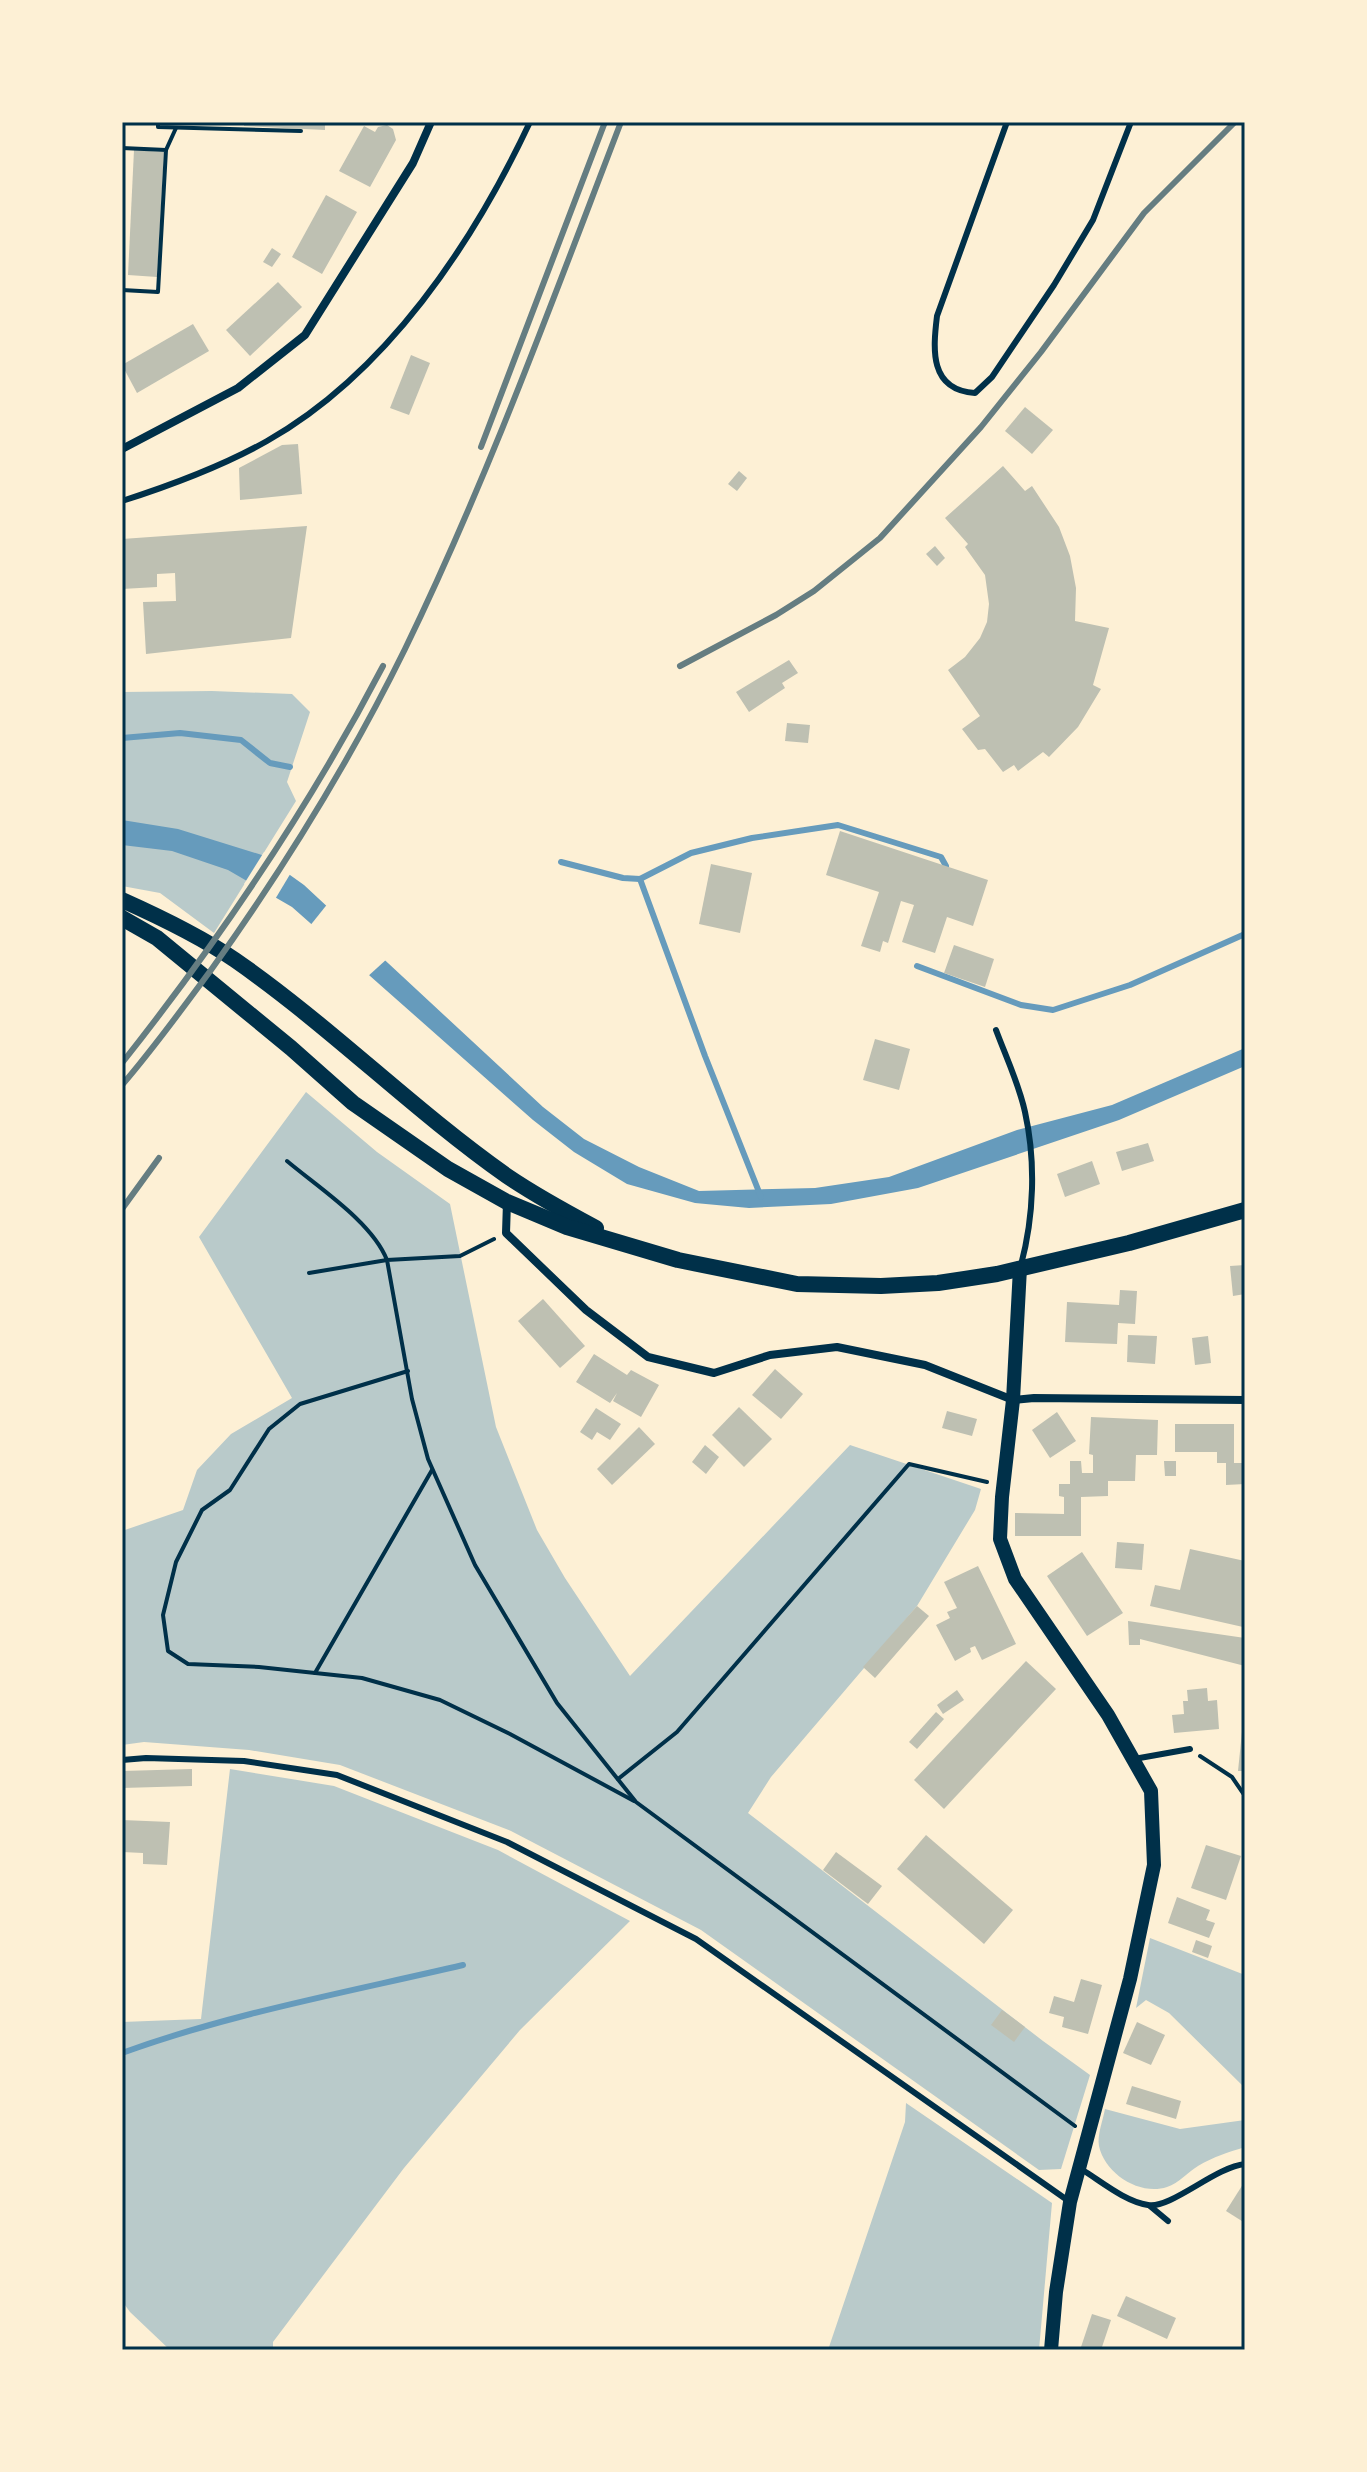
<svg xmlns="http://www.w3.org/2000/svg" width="1367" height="2472" font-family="'Titillium Web',sans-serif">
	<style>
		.green { fill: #b9caca }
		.water { fill: #669bbc }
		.pier { fill: #fdf0d5 }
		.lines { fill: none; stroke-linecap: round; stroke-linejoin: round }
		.stream { stroke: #669bbc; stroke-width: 6 }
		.building { fill: #bec0b2 }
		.path { stroke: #003049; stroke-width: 4 }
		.service { stroke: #003049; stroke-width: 6 }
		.minor { stroke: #003049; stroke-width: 8 }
		.tertiary { stroke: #003049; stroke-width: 14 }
		.secondary { stroke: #003049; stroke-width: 16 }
		.rail { stroke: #657d81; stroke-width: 6 }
		.neatline { fill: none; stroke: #003049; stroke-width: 3 }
	</style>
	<rect width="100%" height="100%" fill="#fdf0d5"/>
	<g class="green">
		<polygon points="212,691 292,694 310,712 287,782 296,801 214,933 160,893 122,886 122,692"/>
		<polygon points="306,1092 377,1152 450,1204 496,1427 537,1530 565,1578 630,1676 850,1445 981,1489 975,1510 917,1606 771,1777 748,1813 1043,2041 1090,2075 1061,2169 1039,2170 701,1930 511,1831 340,1765 249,1750 144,1742 122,1745 122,1531 183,1510 197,1470 231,1434 292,1398 199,1237"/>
		<polygon points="230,1769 334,1786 498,1850 630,1921 520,2030 404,2168 273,2342 273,2350 170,2350 130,2312 122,2301 122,2022 201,2019"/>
		<polygon points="1150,1938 1245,1975 1245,2088 1169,2013 1146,2000 1136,2008"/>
		<polygon points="906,2103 1052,2203 1039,2350 828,2350 905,2122"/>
		<path d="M1105,2109l75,20 65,-9v27c-16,5 -32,10 -47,19 -10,6 -19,17 -31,21 -27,9 -62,-13 -68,-41 -2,-11 4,-26 6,-37z"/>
	</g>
	<polygon class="water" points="122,820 178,829 262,855 304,885 543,1107 584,1139 639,1167 699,1191 815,1188 889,1177 1017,1130 1112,1105 1245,1048 1245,1066 1119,1120 918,1188 831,1204 749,1208 695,1203 627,1184 574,1152 533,1120 292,907 228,870 172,851 122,845"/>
	<g class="pier">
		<polygon points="264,852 292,871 274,901 244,884"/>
		<polygon points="329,902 388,958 366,978 309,927"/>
	</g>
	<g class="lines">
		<g class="stream">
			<polyline points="122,738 180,733 241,740 270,763 290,767"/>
			<polyline points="561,862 623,878 640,879 691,853 752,838 838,825 941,857 946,866"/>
			<polyline points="640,879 705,1056 761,1197"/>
			<polyline points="917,966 1021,1005 1053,1010 1130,985 1245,934"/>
			<path d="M122,2053c110,-40 226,-61 341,-88"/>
		</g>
	</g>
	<g class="building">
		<polygon points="244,122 325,122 325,130 244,126"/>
		<polygon points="387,125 393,129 396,140 370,187 339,171 364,126 375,132 378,127"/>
		<polygon points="134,150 164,152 157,277 128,275"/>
		<polygon points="326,195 357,212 322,274 292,257"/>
		<polygon points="272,248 281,254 272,267 263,262"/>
		<polygon points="278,282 302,307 250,356 226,330"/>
		<polygon points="193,324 209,351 137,393 122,365"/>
		<polygon points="411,355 430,363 409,415 390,408"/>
		<polygon points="1025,407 1053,430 1032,454 1005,431"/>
		<polygon points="298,444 302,494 240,500 239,468 282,445"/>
		<polygon points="1003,466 1025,491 1032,486 1059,527 1070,556 1076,588 1075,621 1109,628 1093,685 1101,689 1078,727 1049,757 1043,752 1018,771 1014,765 1003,772 985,749 978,750 962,729 980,716 948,670 965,657 980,638 987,622 989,604 985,575 965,547 968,544 945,518"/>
		<polygon points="739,471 747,478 737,491 728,484"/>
		<polygon points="307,526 291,638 146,654 143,602 176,601 175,573 157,574 157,587 122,589 122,539"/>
		<polygon points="935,546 945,558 937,566 926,554"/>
		<polygon points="789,660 798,673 782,683 785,688 749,712 736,692"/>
		<polygon points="787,723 810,725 808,743 785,741"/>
		<polygon points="840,831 988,880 973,926 947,917 935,953 902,942 914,905 901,901 888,943 883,941 880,952 861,946 879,892 826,875"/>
		<polygon points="711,864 752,873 740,933 699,924"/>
		<polygon points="954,945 994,959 985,987 944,973"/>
		<polygon points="875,1039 910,1049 899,1090 863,1080"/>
		<polygon points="1148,1143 1154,1161 1122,1171 1116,1152"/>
		<polygon points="1092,1161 1100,1184 1065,1197 1057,1174"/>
		<polygon points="1245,1265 1245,1294 1233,1296 1230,1266"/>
		<polygon points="1120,1290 1137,1291 1135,1324 1118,1323 1117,1344 1065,1342 1067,1302 1119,1305"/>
		<polygon points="543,1299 585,1346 560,1368 518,1321"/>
		<polygon points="1128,1335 1157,1336 1155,1364 1127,1362"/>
		<polygon points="1208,1336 1211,1363 1195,1365 1192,1338"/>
		<polygon points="594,1354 627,1375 631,1370 659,1385 641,1417 613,1401 617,1393 610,1403 576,1382"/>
		<polygon points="775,1369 803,1394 781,1419 752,1395"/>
		<polygon points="739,1407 772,1439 744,1467 712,1435"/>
		<polygon points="596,1408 621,1424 610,1440 597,1432 592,1440 580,1432"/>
		<polygon points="947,1411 977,1419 972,1436 942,1428"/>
		<polygon points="1057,1412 1076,1441 1050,1458 1032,1430"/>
		<polygon points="1091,1417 1158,1420 1157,1455 1136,1455 1135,1481 1108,1481 1108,1496 1081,1497 1081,1536 1015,1536 1015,1513 1064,1514 1064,1497 1059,1496 1059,1484 1070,1484 1070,1461 1081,1461 1082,1473 1093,1473 1093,1455 1089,1454"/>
		<polygon points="1175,1424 1234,1424 1234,1463 1245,1463 1245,1484 1226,1485 1226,1463 1217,1463 1217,1452 1175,1452"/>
		<polygon points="639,1427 655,1444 612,1485 597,1469"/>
		<polygon points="705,1445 719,1457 706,1474 692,1462"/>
		<polygon points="1164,1461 1176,1461 1176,1476 1165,1476"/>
		<polygon points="1117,1542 1144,1544 1142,1570 1115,1568"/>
		<polygon points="1190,1549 1245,1561 1243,1627 1150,1606 1155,1585 1180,1590"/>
		<polygon points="1082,1552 1123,1613 1087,1636 1047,1576"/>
		<polygon points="978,1566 1016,1644 982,1660 975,1646 970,1648 971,1652 955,1661 936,1625 950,1618 947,1612 957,1608 944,1582"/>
		<polygon points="917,1606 929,1616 875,1678 863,1667"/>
		<polygon points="1128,1621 1245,1638 1245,1666 1140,1639 1140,1645 1129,1645"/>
		<polygon points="1026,1661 1056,1689 944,1809 914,1780"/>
		<polygon points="1207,1688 1208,1701 1217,1700 1219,1729 1174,1733 1172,1715 1184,1714 1183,1701 1188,1701 1187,1690"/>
		<polygon points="957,1690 964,1700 943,1714 937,1705"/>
		<polygon points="936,1712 944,1719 917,1749 909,1742"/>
		<polygon points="1243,1722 1245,1722 1245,1771 1238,1771"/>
		<polygon points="192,1769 192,1786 122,1788 122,1771"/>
		<polygon points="122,1820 170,1822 167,1865 143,1864 143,1853 122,1852"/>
		<polygon points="926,1835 1013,1910 984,1944 897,1869"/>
		<polygon points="1206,1845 1241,1856 1226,1900 1191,1888"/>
		<polygon points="836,1852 882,1886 868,1904 823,1870"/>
		<polygon points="1177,1897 1210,1910 1206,1920 1215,1923 1209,1938 1168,1923"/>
		<polygon points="1196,1940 1212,1946 1208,1958 1192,1952"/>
		<polygon points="1081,1979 1102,1985 1088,2034 1062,2027 1064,2017 1049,2013 1054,1996 1074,2002"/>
		<polygon points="1002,2010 1025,2027 1014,2042 991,2025"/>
		<polygon points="1137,2022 1165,2035 1151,2065 1123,2053"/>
		<polygon points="1132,2086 1181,2101 1176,2119 1126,2104"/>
		<polygon points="1245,2181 1245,2223 1226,2211"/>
		<polygon points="1126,2296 1176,2318 1167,2339 1117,2316"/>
		<polygon points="1092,2314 1111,2320 1101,2350 1080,2350"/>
	</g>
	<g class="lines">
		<g class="path">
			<polyline points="158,124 158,127 301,131"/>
			<polyline points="122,148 166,150 158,292 122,290"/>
			<polyline points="166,150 176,128"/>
			<path d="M287,1161c32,27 85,61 100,99l-78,13"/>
			<polyline points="494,1239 460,1256 387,1260 412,1399 428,1459 475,1565 557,1703 636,1802 1075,2126"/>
			<polyline points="408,1371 300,1404 269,1429 230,1490 202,1510 176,1562 163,1615 168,1651 188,1664 259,1667 362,1678 440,1700 510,1734 634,1801"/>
			<polyline points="315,1673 432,1470"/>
			<polyline points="1200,1756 1232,1777 1245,1796"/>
			<polyline points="618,1779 677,1732 909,1464 987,1482"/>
		</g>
		<g class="service">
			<path d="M1007,122l-70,194c-4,33 -8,74 38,77l17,-16 62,-92 39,-65 38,-98"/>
			<path d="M122,501c50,-16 99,-34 145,-60 120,-68 206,-198 263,-319"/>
			<path d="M996,1030c10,27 23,54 29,82 11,50 9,104 -4,153"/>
			<polyline points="1134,1759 1190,1749"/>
			<polyline points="122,1760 146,1758 244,1761 337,1775 507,1842 696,1939 1070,2202"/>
			<path d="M1081,2169c20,12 43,32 67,36 23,4 67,-38 97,-41"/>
			<polyline points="1150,2206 1168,2221"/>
		</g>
		<g class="minor">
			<polyline points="122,449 238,388 305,335 413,163 431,122"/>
			<polyline points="507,1202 506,1233 586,1310 648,1357 714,1373 770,1355 837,1347 925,1365 1013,1400 1034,1398 1245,1400"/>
		</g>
		<polyline class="tertiary" points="1020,1268 1013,1400 1002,1497 1000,1539 1015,1579 1108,1715 1151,1791 1154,1865 1130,1979 1070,2202 1056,2292 1051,2350"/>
		<g class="secondary">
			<path d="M122,900c38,17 78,36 113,60 95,66 177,149 272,216 28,19 59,36 89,52"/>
			<polyline points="122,918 157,938 291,1048 353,1103 448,1169 507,1202 567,1227 678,1260 797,1284 881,1286 938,1283 997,1274 1129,1243 1245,1210"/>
		</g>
		<g class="rail">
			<polyline points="481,447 605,122"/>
			<polyline points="680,666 776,615 814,591 880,538 981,427 1041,352 1144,213 1235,122"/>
			<path d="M122,1063c99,-125 187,-255 261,-397"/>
			<path d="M122,1085c32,-37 60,-76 89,-115 73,-102 139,-209 194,-321 83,-171 148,-350 216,-527"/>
			<polyline points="122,1209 159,1158"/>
		</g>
	</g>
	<rect width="1367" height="2472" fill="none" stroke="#fdf0d5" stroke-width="248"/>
	<rect x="124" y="124" width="1119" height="2224" class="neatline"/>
</svg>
